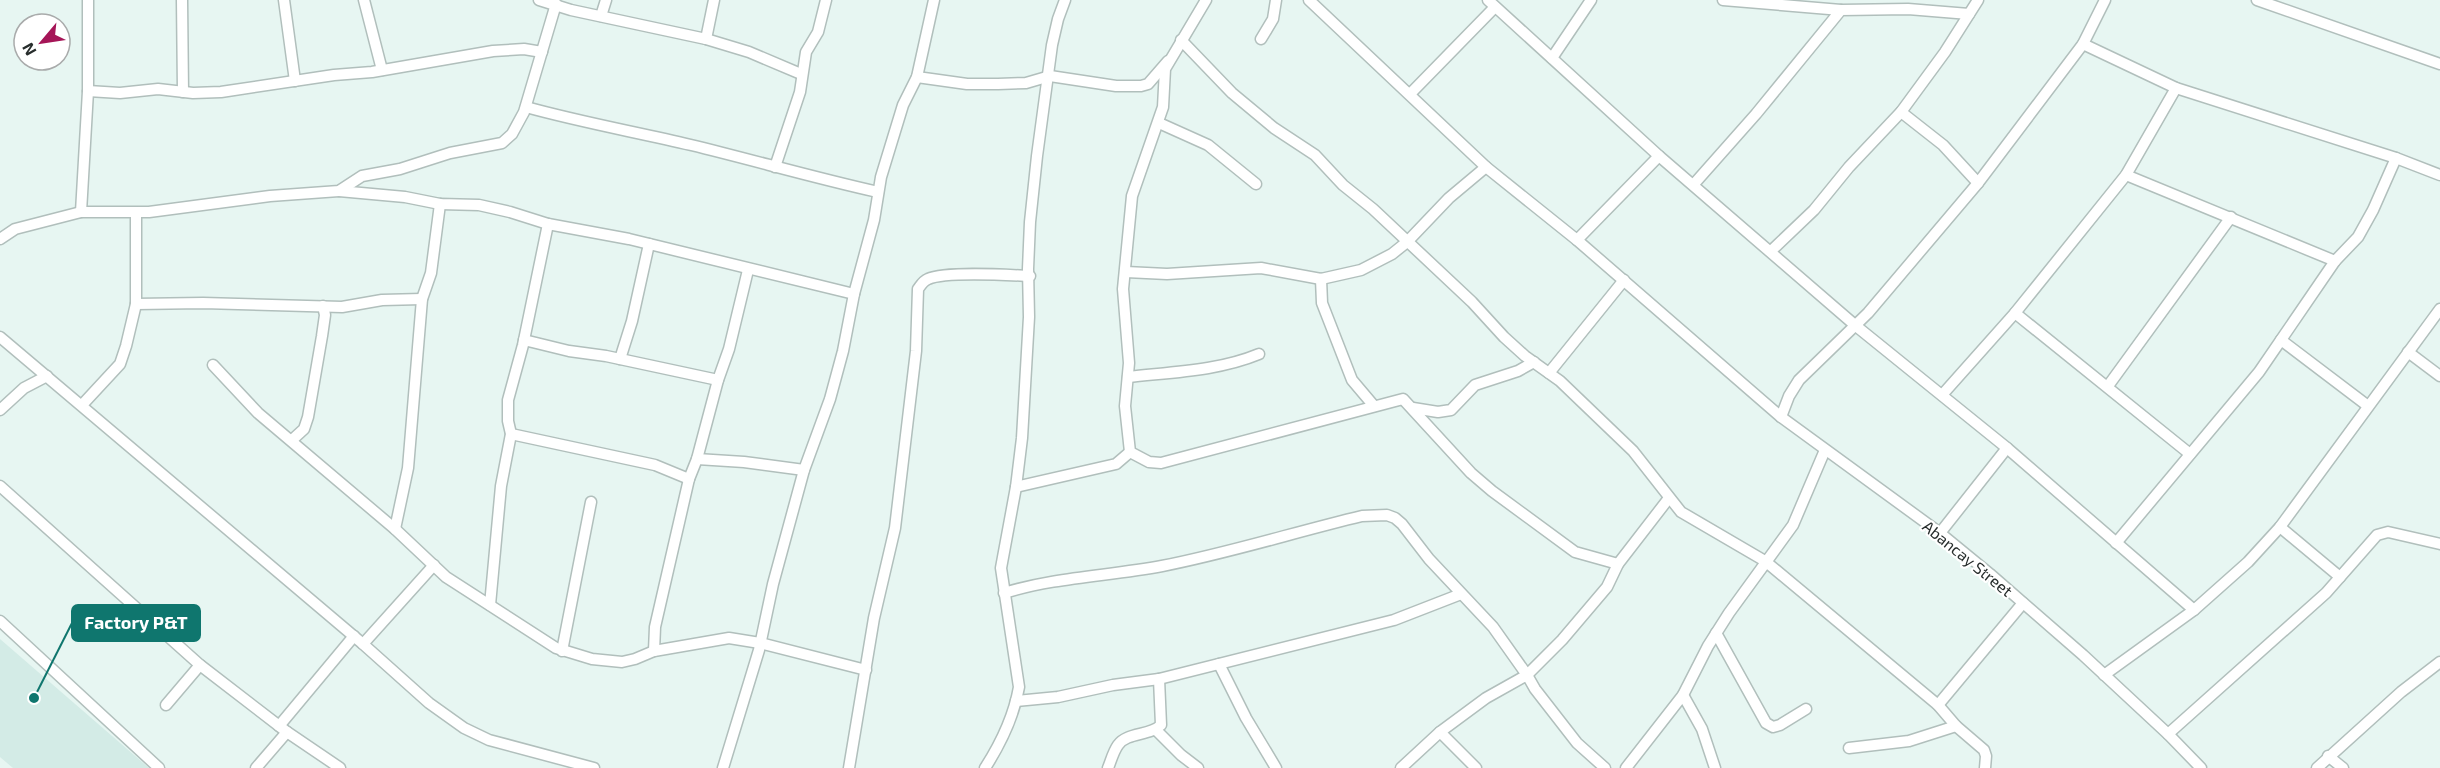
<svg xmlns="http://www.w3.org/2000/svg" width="2440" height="768" font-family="'Exo 2',sans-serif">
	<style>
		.built { fill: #d3ebe6 }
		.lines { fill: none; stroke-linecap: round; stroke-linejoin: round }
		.minor-casing { stroke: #b1bfbc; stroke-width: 13 }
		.minor { stroke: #fff; stroke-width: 10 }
		.labels { text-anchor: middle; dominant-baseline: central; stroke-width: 4.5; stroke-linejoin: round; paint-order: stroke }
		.street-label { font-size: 16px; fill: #272d2c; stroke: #fff }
		.leader { fill: none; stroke: #0f766e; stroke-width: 2 }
		.callout-dot { fill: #0f766e; stroke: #fff; stroke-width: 2 }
		.callout { fill: #0f766e; stroke: #0f766e; stroke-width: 2 }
		.callout-label { font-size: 18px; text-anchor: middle; font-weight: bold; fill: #fff }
	</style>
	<rect width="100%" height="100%" fill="#e7f6f2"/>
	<polygon class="built" points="0,639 149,768 13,768 0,757"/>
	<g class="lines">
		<defs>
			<g id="minor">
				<polyline points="182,0 183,92"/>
				<polyline points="284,0 295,81"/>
				<polyline points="364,0 382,70"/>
				<polyline points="539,0 571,10 706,39 749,52 801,74"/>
				<polyline points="1206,0 1165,69 1163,107 1132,196 1123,289 1129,363 1125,406 1130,452 1149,462 1161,463 1403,399 1471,473 1492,491 1575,552 1618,564"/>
				<polyline points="1309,0 1486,167 1577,240"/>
				<polyline points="1488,0 1659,156 1856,326 2007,448 2194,610"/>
				<polyline points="1723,0 1841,10"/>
				<polyline points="2257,0 2440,64"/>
				<polyline points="601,16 606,0"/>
				<polyline points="706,39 714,0"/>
				<polyline points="1261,39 1273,19 1276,0"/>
				<polyline points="1181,40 1232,93 1274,128 1315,155 1343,185 1373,209 1472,302 1504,337 1525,356 1560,381 1633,451 1681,512 1765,561 1938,705 1956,726 1984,750 1986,756 1985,768"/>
				<polyline points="2083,44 2176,88 2396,158 2440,175"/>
				<polyline points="1552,58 1591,0"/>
				<polyline points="917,77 967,84 998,84 1026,83 1050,76 1116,86 1141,86 1148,84 1168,61"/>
				<polyline points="88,91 120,93 158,89 193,93 221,92 334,75 372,72 493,51 524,49 542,52"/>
				<polyline points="1410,94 1495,7"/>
				<path d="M526,107c54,15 110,25 165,38 62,15 124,33 187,47"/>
				<polyline points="1901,112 1943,145 1978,183"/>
				<polyline points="1159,123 1208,145 1256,184"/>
				<polyline points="1659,156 1577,240 1781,417 1940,533 1990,574 2083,655 2168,734 2326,593 2377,535 2388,532 2440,544"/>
				<polyline points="775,167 800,92 806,52 818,32 826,0"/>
				<polyline points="2126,175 2335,261"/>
				<polyline points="1694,184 1756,114 1841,10 1908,9 1969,14"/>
				<polyline points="339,191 405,197 440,204 479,205 510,212 548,224 629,239 854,294"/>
				<polyline points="81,212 88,91 88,0"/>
				<polyline points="0,239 15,229 81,212 149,212 270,196 339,191 362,176 400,169 450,153 502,143 512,134 524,112 556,4"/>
				<polyline points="1771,251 1814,210 1849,167 1901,112 1945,52 1978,0"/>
				<polyline points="1126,272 1167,274 1261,268 1321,279 1361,270 1392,254 1407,242 1449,198 1486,167"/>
				<polyline points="1321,279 1322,303 1352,380 1374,406"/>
				<polyline points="136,304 203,303 342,307 382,300 422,299"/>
				<polyline points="2015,313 2190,454"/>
				<polyline points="0,337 363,644 429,703 464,728 489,740 594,768"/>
				<polyline points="524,340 569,351 606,356 718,380"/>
				<polyline points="2281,340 2368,406"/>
				<polyline points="2408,352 2440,376"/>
				<polyline points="620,359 632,321 649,244"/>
				<polyline points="213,365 258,413 395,529 446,577 556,648 592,659 622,662 635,659 654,651 729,638 760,643 866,670"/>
				<polyline points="1549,373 1624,280"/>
				<path d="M1128,377c44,-5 90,-6 131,-23"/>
				<polyline points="2108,386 2231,217"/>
				<polyline points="1942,395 2015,313 2126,175 2176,88"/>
				<polyline points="82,405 120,364 126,346 136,304 136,213"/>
				<polyline points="1413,408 1438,412 1451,410 1475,385 1518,371 1534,362"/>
				<polyline points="0,410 24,388 47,376"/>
				<polyline points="1781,417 1789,396 1799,380 1868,313 1978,183 2083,44 2105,0"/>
				<polyline points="511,434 655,465 689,479"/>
				<polyline points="292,440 304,429 308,417 322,336 325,315 323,306"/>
				<polyline points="697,459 744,462 804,470"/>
				<polyline points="0,486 200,665 287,732 340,768"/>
				<polyline points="1016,487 1116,464 1130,452"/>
				<polyline points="2280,527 2340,577"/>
				<polyline points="395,529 408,468 422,299 431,273 440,204"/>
				<polyline points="1940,533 2007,448"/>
				<polyline points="2116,543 2259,372 2335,261 2358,237 2373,210 2396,158"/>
				<path d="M1004,593c52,-16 105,-17 158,-27 67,-13 133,-34 200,-50l25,-1 8,3 7,6 27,35 64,68 34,48 8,14 42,54 28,25"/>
				<polyline points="490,605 501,486 511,434 508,421 508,400 523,345 548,224"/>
				<polyline points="0,621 159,768"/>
				<polyline points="1716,633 1766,723 1773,727 1780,725 1806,709"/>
				<polyline points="363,644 434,565"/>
				<polyline points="562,651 591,502"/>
				<polyline points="654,651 655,627 689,479 697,459 718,380 729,349 748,270"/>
				<polyline points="1219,664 1246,718 1276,768"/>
				<polyline points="2104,675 2194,610 2248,562 2280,527 2440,309"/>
				<polyline points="1683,695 1702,729 1715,768"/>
				<polyline points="1016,701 1058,697 1113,685 1159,679 1394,620 1461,594"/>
				<polyline points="166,705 200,665"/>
				<polyline points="1938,705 2023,603"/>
				<polyline points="279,726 354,636"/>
				<polyline points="1156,730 1181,755 1198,768"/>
				<polyline points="1440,732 1476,768"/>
				<polyline points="2168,734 2201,768"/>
				<polyline points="1849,748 1909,741 1956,726"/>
				<polyline points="2328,756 2343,768"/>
				<polyline points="256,768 287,732"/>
				<polyline points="723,768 759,650 773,584 804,470 830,399 843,351 854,294 874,220 881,177 903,105 917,77 934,0"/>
				<path d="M849,768l25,-150 21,-90 21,-177 2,-62c3,-4 5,-8 10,-10 17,-8 81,-4 102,-3"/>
				<path d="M985,768c16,-25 29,-52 34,-81l-18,-119 15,-81 6,-49 7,-121 -1,-48 2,-47 7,-66 15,-111 6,-26 7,-19"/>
				<path d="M1108,768c3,-7 5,-16 10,-23 9,-13 32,-9 43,-20l-2,-46"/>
				<polyline points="1401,768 1440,732 1486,698 1527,675 1562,640 1607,587 1618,564 1669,498"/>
				<polyline points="1626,768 1683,695 1708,646 1729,613 1793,525 1825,450"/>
				<polyline points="2317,768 2401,692 2440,662"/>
			</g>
		</defs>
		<use href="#minor" class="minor-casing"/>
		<use href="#minor" class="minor"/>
	</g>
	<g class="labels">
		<g class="street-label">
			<text transform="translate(1968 558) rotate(39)">Abancay Street</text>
		</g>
	</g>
	<path class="leader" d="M34 698L72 623"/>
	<circle class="callout-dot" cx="34" cy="698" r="6"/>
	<rect class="callout" x="72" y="605" width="128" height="36" rx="6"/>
	<g class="callout-label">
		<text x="136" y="629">Factory P&amp;T</text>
	</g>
	<g transform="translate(42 42) rotate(241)"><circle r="28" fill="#ffffff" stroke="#a9abab" stroke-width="1.5"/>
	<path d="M0-4.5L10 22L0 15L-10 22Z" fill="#a51557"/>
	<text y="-9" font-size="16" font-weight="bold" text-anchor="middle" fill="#272d2c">N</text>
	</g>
</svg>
